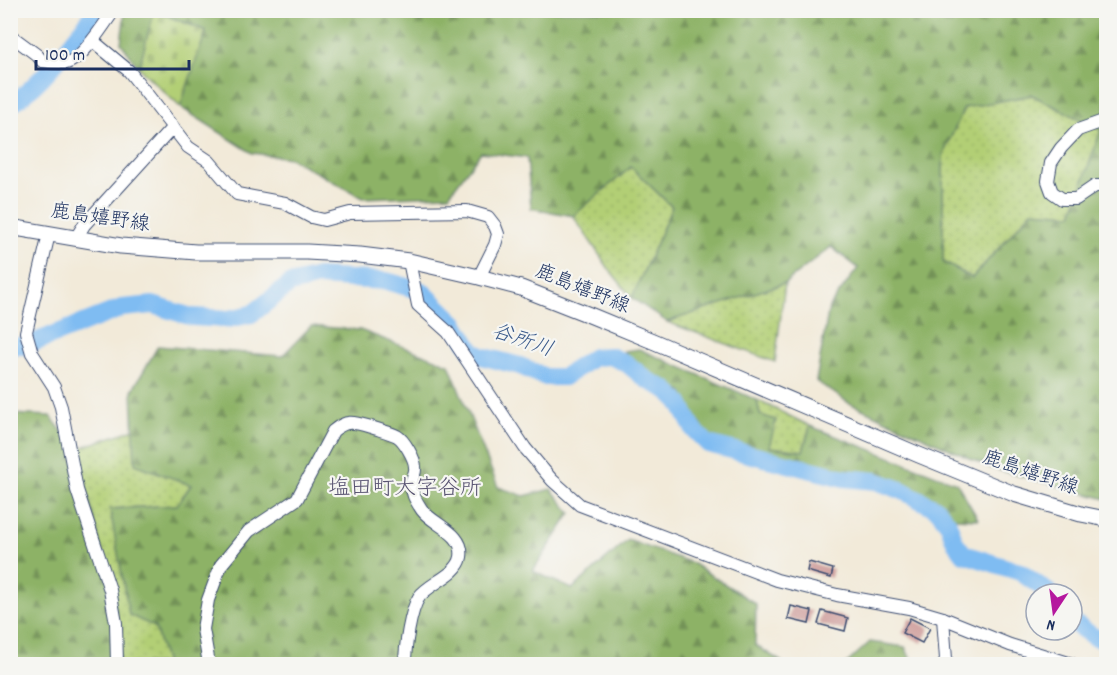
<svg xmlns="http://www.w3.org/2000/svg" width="1117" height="675" font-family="Dekko,'Klee One',sans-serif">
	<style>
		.grass { fill: url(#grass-dots); stroke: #667f6a; stroke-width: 1.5 }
		.forest { fill: url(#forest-firs); stroke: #547062; stroke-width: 1.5; fill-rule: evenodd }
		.cemetery { fill: url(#cemetery-stones); stroke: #667f6a; stroke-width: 1.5 }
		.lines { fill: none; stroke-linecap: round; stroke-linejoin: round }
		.river { stroke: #7fbcf2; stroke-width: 18 }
		.building { fill: #cc9997 }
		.minor-casing { stroke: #3b4b70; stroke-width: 14 }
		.major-casing { stroke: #3b4b70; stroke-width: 17 }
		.minor { stroke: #fff; stroke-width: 12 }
		.major { stroke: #fff; stroke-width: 15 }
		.labels { text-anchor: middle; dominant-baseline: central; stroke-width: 4.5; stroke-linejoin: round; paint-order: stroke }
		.street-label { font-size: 20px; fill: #1b2f5e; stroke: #f6f6f2 }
		.water-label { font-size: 21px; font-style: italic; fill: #39598a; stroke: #f6f6f2 }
		.quarter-label { font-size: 22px; fill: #595472; stroke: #f6f6f2 }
	</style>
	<defs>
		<pattern id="grass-dots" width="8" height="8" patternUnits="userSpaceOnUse" patternTransform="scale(1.5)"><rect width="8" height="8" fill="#b2cf75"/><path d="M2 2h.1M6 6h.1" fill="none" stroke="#98b268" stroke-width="1.8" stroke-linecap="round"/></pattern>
		<pattern id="forest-firs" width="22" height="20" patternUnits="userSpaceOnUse" patternTransform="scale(1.5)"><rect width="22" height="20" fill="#8db266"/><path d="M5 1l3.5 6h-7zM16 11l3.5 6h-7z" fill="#729157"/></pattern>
		<pattern id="cemetery-stones" width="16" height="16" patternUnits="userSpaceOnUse" patternTransform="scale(1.5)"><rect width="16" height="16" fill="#b2cf75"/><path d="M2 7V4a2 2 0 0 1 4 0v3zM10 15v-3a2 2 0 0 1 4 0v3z" fill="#98b268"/></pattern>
	</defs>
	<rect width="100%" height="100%" fill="#f6f6f2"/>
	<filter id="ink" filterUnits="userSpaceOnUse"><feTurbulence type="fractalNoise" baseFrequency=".0167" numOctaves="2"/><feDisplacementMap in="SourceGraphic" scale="12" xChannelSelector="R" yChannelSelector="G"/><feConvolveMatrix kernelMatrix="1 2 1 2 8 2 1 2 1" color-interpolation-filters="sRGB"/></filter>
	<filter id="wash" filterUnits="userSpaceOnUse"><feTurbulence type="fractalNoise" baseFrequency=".008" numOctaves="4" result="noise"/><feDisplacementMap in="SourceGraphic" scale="24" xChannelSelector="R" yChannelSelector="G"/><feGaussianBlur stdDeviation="1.35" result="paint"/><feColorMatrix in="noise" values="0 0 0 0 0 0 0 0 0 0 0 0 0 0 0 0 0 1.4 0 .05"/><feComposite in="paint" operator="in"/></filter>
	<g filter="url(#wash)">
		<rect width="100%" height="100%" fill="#f2ead9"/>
		<g class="grass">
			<polygon points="1032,95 1101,130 1072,214 1032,211 972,278 943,262 943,155 964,108"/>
			<polygon points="631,167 672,207 632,298 609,269 573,216"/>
			<polygon points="785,283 775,362 667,322"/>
			<polygon points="757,400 810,426 803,451 768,447 760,415"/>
			<polygon points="134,429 136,464 191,485 177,505 110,509 155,627 166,664 120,664 117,614 77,449"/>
		</g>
		<g class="forest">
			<polygon points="125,11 154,11 139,68 121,43"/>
			<path d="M156,11h950v488l-115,-31 -142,-65 -33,-22 13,-74 29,-39 -27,-21 -46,36 -118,39 -35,-24 40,-91 -41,-40 -58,49 -42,-8 -4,-50 -46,-6 -32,43 -86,3 -73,-40 -38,-5 -72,-46 26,-76zM1032,95l69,35 -29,84 -40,-3 -60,67 -29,-16v-107l21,-47z"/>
			<polygon points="311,326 360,330 449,364 498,487 524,496 551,489 571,513 533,571 572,589 628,540 692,563 756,604 755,645 782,662 782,664 166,664 155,627 129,615 110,509 177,505 191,485 135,464 132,391 158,346 282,356"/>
			<polygon points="639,349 757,400 760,415 776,420 769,447 803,451 810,426 957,483 978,519 953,518 938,500 875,473 830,471 714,439 699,426 682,391 648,375 624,351"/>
			<polygon points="10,414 50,416 77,449 117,614 120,664 11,664"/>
			<polygon points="870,642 905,647 913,664 846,664"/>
		</g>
		<polygon class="cemetery" points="154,11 206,31 180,107 139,68"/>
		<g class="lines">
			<g class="river">
				<path d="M10,105c35,-24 61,-62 87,-95"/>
				<polyline points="10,346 25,346 122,308 153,305 192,317 228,319 252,314 290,284 318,277 386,281 422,291 456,324 471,349 481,356 520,366 545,377 564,377 594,357 610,356 626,363 647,380 667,390 679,402 694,430 708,444 844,478 876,481 901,490 937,509 948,523 955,542 964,554 1020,572 1051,594"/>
				<polyline points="1072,622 1094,637 1106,640"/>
			</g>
		</g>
		<g id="blocks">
			<g class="building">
				<polygon points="809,562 833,569 831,578 807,571"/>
				<polygon points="791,606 812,611 809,624 788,619"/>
				<polygon points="822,611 848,618 845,631 818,624"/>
				<polygon points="910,618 930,628 922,643 902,633"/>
			</g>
		</g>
	</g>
	<g filter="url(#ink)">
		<use href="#blocks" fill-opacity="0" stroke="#3b4b70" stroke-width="1.5"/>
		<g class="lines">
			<defs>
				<g id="minor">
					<path d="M10,35l27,20 5,6c8,1 17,3 24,2 16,-3 39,-40 48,-53"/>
					<polyline points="93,41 129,71 188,147 209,161 237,194 285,203 311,217 324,220 350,213 467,211 488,217 495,226 498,234 495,245 479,277"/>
					<polyline points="1106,120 1078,130 1061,148 1051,163 1048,181 1052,192 1062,199 1076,199 1095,186 1106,186"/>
					<polyline points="49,234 26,332 32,353 54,387 61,407 77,490 110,590 116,623 117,664"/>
					<polyline points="76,238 84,225 173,127"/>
					<polyline points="409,261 418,305 448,332 525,448 552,480 580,505 777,580 837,595 909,608 943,618 1010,645 1072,664"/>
					<polyline points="943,618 946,659 944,664"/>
					<path d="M209,664l-6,-35 5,-29 13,-35 28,-34 48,-32 36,-68c14,-12 21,-9 38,-4 8,3 18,5 26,9 7,4 18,23 18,31 1,5 -2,9 -3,13 -2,12 4,21 10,30 11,15 43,23 39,47 -3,18 -32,26 -42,40 -9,14 -14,51 -14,67"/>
				</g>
				<polyline id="major" points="10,227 121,246 196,252 307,252 360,255 409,261 479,277 521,288 592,316 655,342 919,455 1014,494 1081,514 1106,519"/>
			</defs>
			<use href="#minor" class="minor-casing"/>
			<use href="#major" class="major-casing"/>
			<use href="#minor" class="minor"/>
			<use href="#major" class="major"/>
		</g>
	</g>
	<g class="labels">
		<g class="street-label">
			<text transform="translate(100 219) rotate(8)">鹿島嬉野線</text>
			<text transform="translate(582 290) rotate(22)">鹿島嬉野線</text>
			<text transform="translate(1030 474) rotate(19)">鹿島嬉野線</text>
		</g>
		<g class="water-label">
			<text transform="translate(522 342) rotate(19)">谷所川</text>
		</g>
		<g class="quarter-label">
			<text x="405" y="489">塩田町大字谷所</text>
		</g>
	</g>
	<rect width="1117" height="675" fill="none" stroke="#f6f6f2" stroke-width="36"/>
	<g transform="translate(1054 612) rotate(193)"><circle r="28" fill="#f6f6f2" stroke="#9ea6b7" stroke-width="1.5"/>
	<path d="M0-4.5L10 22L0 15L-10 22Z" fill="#b5179e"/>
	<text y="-9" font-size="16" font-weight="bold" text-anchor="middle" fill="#1b2f5e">N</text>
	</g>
	<path d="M36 60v9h153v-9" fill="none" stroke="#1b2f5e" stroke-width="3"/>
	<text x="45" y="60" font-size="18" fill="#1b2f5e" stroke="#f6f6f2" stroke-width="4.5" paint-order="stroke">100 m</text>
</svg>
